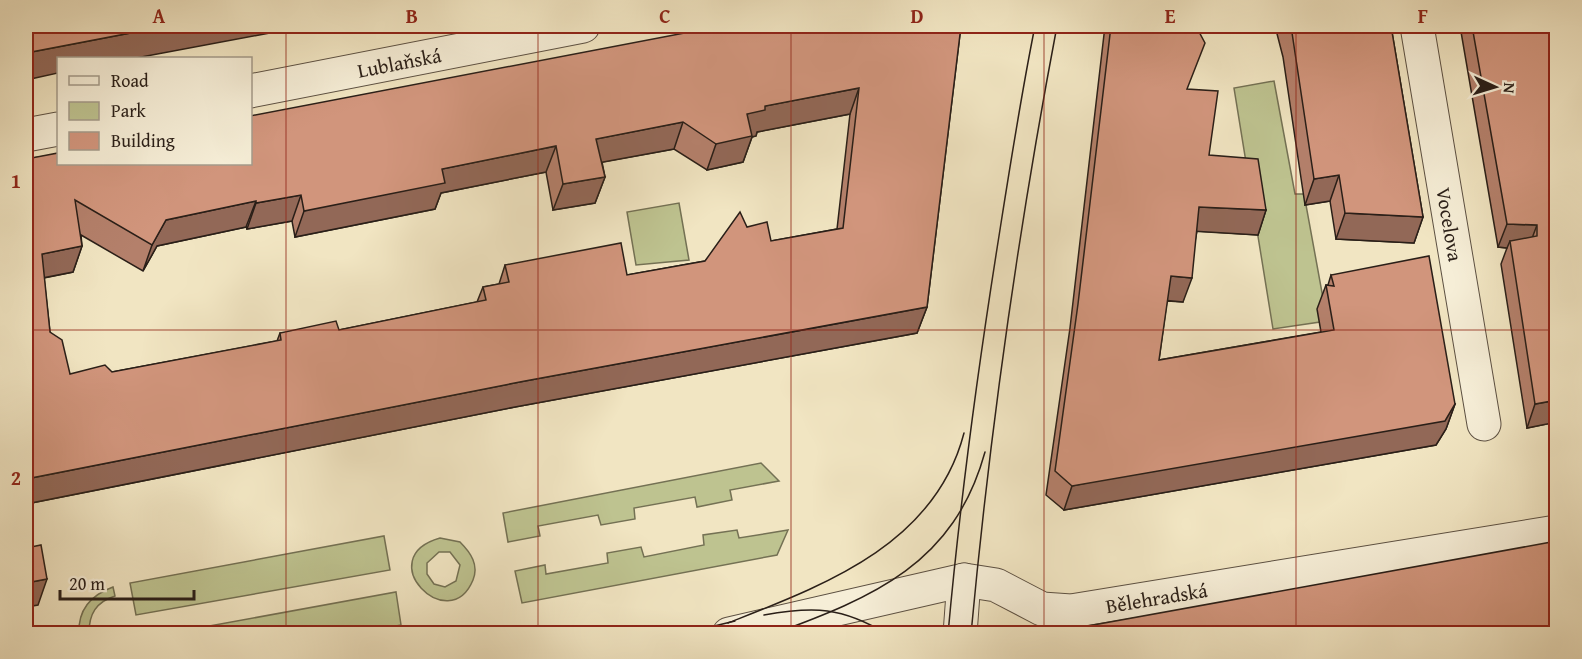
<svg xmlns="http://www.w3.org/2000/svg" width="1582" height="659" font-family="'Gentium Book Plus',serif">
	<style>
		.green { fill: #bec390; stroke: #747154; stroke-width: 1.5; fill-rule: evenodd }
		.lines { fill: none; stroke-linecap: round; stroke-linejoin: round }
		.minor-casing { stroke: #5c5042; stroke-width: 35 }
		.minor { stroke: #f6eed7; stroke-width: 33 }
		.tram { stroke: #2a1f18; stroke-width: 1.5 }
		.wall { fill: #b4806b; stroke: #2a1f18; stroke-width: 1.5; fill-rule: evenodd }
		.shaded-wall { fill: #926857; stroke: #2a1f18; stroke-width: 1.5 }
		.building { fill: #d1957c; stroke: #2a1f18; stroke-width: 1.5; fill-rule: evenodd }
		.grid { fill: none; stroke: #8f2418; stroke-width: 1.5; stroke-opacity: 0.55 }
		.labels { text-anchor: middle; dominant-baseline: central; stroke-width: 4.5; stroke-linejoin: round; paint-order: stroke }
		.street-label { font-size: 20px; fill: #2a1f18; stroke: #f6eed7 }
		.neatline { fill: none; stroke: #8f2418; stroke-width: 2 }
		.grid-label { font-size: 20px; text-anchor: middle; font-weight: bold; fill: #8f2418 }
	</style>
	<rect width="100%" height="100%" fill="#f1e5c2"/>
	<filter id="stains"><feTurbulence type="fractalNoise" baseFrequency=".00333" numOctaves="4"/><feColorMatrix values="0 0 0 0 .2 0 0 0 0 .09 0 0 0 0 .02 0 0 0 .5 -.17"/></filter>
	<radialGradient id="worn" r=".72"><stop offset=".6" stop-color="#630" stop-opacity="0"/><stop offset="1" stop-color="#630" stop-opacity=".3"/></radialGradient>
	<g class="green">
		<polygon points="1274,81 1295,194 1304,194 1325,309 1320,322 1273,329 1234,88"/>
		<polygon points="679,203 689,260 636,265 627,212"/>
		<polygon points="761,463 779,481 730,490 732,500 697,507 695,497 634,508 635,519 601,525 598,515 538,526 540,536 508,542 503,513"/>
		<polygon points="737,530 739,538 788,530 777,555 522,603 515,571 545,565 546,574 608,563 607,553 641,547 644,557 704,545 703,535"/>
		<polygon points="384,536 390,570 136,615 130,583"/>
		<path d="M440,538l20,4c11,11 19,23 13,38 -24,58 -103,-22 -33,-42zM439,552h11l10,13 -4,16 -11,6 -11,-3 -7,-10v-11z"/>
		<path d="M113,587l2,9c-19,6 -26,18 -26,37h-10c-1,-24 12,-38 34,-46z"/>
		<polygon points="396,592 401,625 356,634 171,633"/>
	</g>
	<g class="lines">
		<defs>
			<g id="minor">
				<path id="s1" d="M1417,26l67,398"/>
				<path id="s2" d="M250,91l333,-65"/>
				<polyline points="26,135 58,129"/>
				<path id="s3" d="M729,634l235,-54 32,5 46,24 29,2 485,-79"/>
				<polyline points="960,634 964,580"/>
			</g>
		</defs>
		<use href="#minor" class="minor-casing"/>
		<use href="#minor" class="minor"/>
		<g class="tram">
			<path d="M764,615c50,-9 78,-8 123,19"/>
			<path d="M728,623c96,-38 207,-78 236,-190"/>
			<polyline points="681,634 735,621"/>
			<path d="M773,634c101,-37 181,-70 212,-182"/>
			<path d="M948,634c12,-133 30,-266 51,-398 11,-70 22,-141 36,-210"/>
			<path d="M971,634c19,-204 48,-408 86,-608"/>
		</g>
	</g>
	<g class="wall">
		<path d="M961,26l-34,281 -10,26 -402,74 -489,97v-345zM850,114l-13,115 -66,12 -24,-14 -42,34 -78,14 -122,-10 -6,19 -16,3 -6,15 -138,28 -59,3 -3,8 -165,31 -42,2 -20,-42 -6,-54 29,-6 9,-26 -1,-11 62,36 14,-25 89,-19 1,2 45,-8 3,16 140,-28 6,-16 105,-21 7,38 42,-7 10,-26 -3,-15 72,-13 33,21 36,-8 9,-25 4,-1 1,-4z"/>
		<polygon points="1105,26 1197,26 1187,89 1209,155 1266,210 1258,235 1197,231 1183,302 1167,301 1159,360 1321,332 1317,309 1326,285 1328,285 1331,275 1455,404 1446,429 1436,445 1064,510 1046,495 1070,328"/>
		<polygon points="1275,26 1391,26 1423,217 1414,243 1336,239 1330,201 1305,205 1283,57"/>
		<polygon points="1460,26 1557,26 1557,422 1527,428 1501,264 1507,248 1498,247"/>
	</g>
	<g class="shaded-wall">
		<polygon points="167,26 307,26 136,58 58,58 58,73 26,80 26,53"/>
		<polygon points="859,88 850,114 757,132 756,136 752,137 743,162 707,170 716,144 747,114 765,106"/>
		<polygon points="683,122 674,149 587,165 596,139"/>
		<polygon points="556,146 546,172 441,193 435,209 295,237 304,211 442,169"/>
		<polygon points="1339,175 1330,201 1305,205 1314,179"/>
		<polygon points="605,177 595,203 553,210 563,184"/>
		<polygon points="301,195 292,221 247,229 256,203"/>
		<polygon points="256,201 246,227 157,246 143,271 152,245 166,220"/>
		<polygon points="1199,207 1266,210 1258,235 1191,231"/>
		<polygon points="1345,213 1423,217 1414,243 1336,239"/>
		<polygon points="1507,224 1537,225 1528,249 1510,241 1507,248 1498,247"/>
		<polygon points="82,246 73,272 32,280 42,254"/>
		<polygon points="1171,276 1192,278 1183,302 1162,300"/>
		<polygon points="927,307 917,333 515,407 26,504 26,479 525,381"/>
		<polygon points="1557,400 1557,422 1527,428 1535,404"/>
		<polygon points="1455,404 1446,429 1436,445 1064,510 1072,486"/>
		<polygon points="47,579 38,605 26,607 26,583"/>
	</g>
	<g class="building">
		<polygon points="26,26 167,26 26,53"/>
		<path d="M721,26h240l-34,281 -402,74 -499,98v-320l32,-6v11h192v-48zM859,88l-16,140 -72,13 -4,-19 -20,5 -7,-15 -35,49 -78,14 -6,-32 -116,22 4,17 -26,5 3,13 -147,30 -3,-9 -56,12 1,7 -169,32 -7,-7 -35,9 -8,-34 -12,-8 -8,-78 40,-8 -7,-46 77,45 14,-25 90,-19v2l45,-8 3,16 141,-28 -3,-14 114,-23 7,38 42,-7 -9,-38 87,-17 33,22 36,-8 -5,-22 18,-4v-4z"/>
		<polygon points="1111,26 1197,26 1197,28 1205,43 1187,89 1218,91 1209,155 1258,159 1266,210 1199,207 1192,278 1171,276 1159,360 1334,330 1326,285 1334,286 1331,275 1429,256 1455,404 1445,421 1072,486 1055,471 1078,304"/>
		<polygon points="1291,26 1391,26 1423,217 1345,213 1339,175 1314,179"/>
		<polygon points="1472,26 1557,26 1557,400 1535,404 1510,241 1537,236 1537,225 1507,224"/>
		<polygon points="1557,541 1557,633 1049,633"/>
		<polygon points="41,545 47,579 26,583 26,548"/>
	</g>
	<path class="grid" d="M286,26v608M538,26v608M791,26v608M1044,26v608M1296,26v608M26,330h1530"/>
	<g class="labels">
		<g class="street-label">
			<text stroke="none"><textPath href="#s2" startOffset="152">Lublaňská</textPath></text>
			<text stroke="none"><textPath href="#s1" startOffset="201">Vocelova</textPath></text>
			<text stroke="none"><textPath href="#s3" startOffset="441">Bělehradská</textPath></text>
		</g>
	</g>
	<rect width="1582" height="659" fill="none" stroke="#f1e5c2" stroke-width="66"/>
	<rect x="57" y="57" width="195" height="108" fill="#f6eed7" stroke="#a49b8b" stroke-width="1.5"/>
	<rect x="69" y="76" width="30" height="9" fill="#f6eed7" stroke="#a49b8b" stroke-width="1.5"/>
	<text x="111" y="87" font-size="18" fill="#2a1f18">Road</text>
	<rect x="69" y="102" width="30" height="18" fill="#bec390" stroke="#a49b8b" stroke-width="1.5"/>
	<text x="111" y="117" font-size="18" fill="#2a1f18">Park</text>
	<rect x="69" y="132" width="30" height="18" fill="#d1957c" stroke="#a49b8b" stroke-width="1.5"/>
	<text x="111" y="147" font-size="18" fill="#2a1f18">Building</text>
	<g transform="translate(1495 87) rotate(94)" stroke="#f6eed7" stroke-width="4.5" paint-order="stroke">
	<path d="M0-4.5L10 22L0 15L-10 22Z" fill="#2a1f18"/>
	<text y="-9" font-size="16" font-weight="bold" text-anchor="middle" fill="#2a1f18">N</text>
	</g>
	<path d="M60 590v9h134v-9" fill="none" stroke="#2a1f18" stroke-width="3"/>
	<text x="69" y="590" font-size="18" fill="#2a1f18" stroke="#f6eed7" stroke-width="4.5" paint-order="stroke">20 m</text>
	<rect x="33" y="33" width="1516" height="593" class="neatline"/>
	<g class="grid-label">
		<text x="159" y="23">A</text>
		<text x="412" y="23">B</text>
		<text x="665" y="23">C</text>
		<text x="917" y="23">D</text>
		<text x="1170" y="23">E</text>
		<text x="1423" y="23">F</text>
		<text x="16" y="188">1</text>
		<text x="16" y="485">2</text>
	</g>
	<rect width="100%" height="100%" filter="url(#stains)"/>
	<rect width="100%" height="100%" fill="url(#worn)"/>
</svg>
